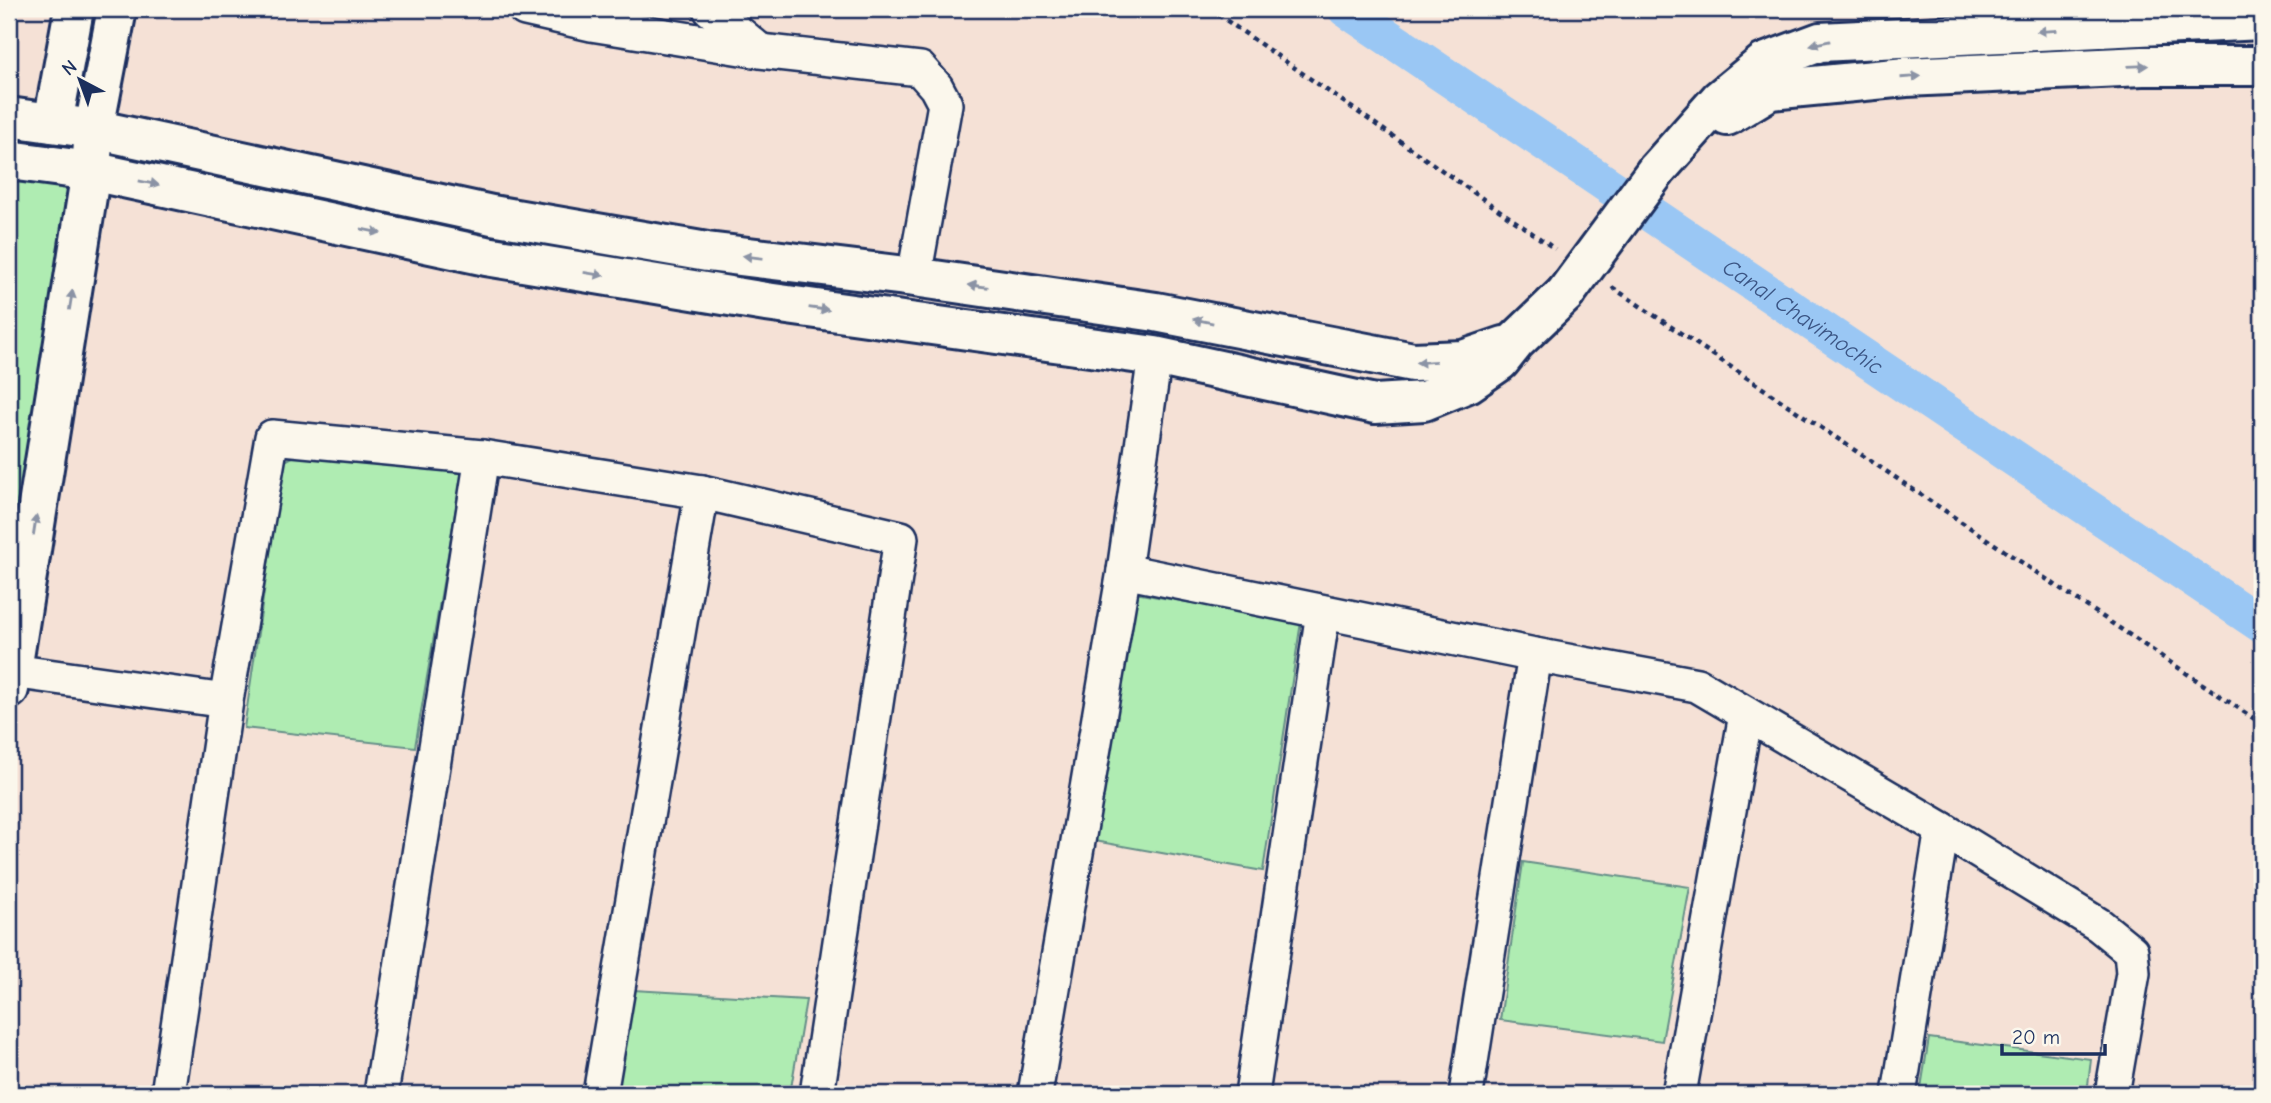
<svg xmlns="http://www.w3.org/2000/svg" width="2271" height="1103" font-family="'Comic Neue',sans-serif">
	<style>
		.green { fill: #afecb2; stroke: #658e88; stroke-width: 2 }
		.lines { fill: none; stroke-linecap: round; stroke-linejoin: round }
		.canal { stroke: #9ac7f4; stroke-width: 37 }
		.street-casing { stroke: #1b2f5e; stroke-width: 38 }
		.secondary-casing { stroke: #1b2f5e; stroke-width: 44 }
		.path { stroke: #1b2f5e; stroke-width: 4.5; stroke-dasharray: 5 5; stroke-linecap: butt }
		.street { stroke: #fbf7ec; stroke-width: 33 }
		.secondary { stroke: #fbf7ec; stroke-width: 38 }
		.secondary-bridge-casing { stroke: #1b2f5e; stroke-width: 44; stroke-linecap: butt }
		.secondary-bridge { stroke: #fbf7ec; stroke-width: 38 }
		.oneway { fill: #8b93a5 }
		.labels { text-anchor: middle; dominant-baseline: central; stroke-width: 5; stroke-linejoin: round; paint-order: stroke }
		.water-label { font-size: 23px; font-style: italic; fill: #3b5584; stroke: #fbf7ec }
	</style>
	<rect width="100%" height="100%" fill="#f5e1d6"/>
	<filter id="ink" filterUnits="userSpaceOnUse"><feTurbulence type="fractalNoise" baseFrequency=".0143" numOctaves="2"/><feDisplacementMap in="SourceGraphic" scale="14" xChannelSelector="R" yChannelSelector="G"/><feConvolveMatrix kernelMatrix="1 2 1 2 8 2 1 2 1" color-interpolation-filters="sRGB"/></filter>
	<g filter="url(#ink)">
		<g class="green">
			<polygon points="9,173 67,183 71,208 9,598"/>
			<polygon points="306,450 462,473 415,747 244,728 283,462"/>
			<polygon points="1135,593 1301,622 1263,871 1094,841"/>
			<polygon points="1523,862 1690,887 1662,1041 1500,1020"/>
			<polygon points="633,990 806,1000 790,1094 617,1094"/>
			<polygon points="1929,1038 2091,1059 2087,1094 1920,1094"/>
		</g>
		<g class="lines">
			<path class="canal" id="s1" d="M1346,9l916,616"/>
			<defs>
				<g id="street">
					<polyline points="525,9 591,24 760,51 920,69 936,87 945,104 914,277"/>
					<polyline points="710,9 759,50"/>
					<polyline points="1124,571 1535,655 1697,685 1942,829 2099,925 2131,951 2133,973 2112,1094"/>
					<polyline points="12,671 226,701"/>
					<polyline points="168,1094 226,701 272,437 482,457 702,492 901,538 817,1094"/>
					<polyline points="381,1094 482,457"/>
					<polyline points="600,1094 702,492"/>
					<polyline points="1035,1094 1124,571 1155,356"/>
					<polyline points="1252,1094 1323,612"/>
					<polyline points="1466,1094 1535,655"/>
					<polyline points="1679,1094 1746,714"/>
					<polyline points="1899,1094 1942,829"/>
				</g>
				<g id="secondary">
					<polyline points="1727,116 1770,90 1906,77 2143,66 2262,66"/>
					<polyline points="9,117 94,129 492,215 707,252 914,277 1156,312 1413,362 1463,360 1504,346"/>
					<polyline points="53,123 74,9"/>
					<polyline points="9,160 91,171 486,256 766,302 1155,356 1375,404 1424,401 1468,383 1500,361 1516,341 1565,294"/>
					<polyline points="1656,171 1719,100 1764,63 1820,42 2262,20"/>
					<polyline points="9,689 91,171 94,129 117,9"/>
				</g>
			</defs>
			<use href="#street" class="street-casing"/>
			<use href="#secondary" class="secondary-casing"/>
			<g class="path">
				<polyline points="1210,9 1555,249"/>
				<polyline points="1612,287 2262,724"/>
			</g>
			<use href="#street" class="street"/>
			<use href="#secondary" class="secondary"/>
			<defs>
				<polyline id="secondary-bridge" points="1565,294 1656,171"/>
			</defs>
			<use href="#secondary-bridge" class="secondary-bridge-casing"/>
			<use href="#secondary-bridge" class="secondary-bridge"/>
		</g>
		<defs><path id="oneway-solid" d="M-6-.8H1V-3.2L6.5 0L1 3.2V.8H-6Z" transform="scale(1.75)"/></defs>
		<g class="oneway">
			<use href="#oneway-solid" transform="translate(2047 31) rotate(177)"/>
			<use href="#oneway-solid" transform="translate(1820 43) rotate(168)"/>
			<use href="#oneway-solid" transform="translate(2138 66) rotate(-2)"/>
			<use href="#oneway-solid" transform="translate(1911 77) rotate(-4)"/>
			<use href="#oneway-solid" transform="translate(149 183) rotate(12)"/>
			<use href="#oneway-solid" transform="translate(371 231) rotate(12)"/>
			<use href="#oneway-solid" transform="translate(753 257) rotate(-173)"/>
			<use href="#oneway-solid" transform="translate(594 274) rotate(9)"/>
			<use href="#oneway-solid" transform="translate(978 286) rotate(-172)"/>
			<use href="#oneway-solid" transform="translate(71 300) rotate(-81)"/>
			<use href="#oneway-solid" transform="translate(819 309) rotate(8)"/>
			<use href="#oneway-solid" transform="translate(1203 321) rotate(-169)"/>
			<use href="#oneway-solid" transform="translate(1426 362) rotate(177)"/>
			<use href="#oneway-solid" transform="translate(35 525) rotate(-81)"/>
		</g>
	</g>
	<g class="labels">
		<g class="water-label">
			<text stroke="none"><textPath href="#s1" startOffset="551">Canal Chavimochic</textPath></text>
		</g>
	</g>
	<rect width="2271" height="1103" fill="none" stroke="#fbf7ec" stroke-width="35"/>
	<rect x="18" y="18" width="2236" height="1068" fill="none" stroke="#1b2f5e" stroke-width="2.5" filter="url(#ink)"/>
	<g transform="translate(80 80) rotate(319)" stroke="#fbf7ec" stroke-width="5" paint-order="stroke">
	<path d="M0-5L12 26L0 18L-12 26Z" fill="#1b2f5e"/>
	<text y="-10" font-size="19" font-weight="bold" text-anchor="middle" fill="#1b2f5e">N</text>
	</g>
	<path d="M2002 1044v10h103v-10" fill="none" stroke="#1b2f5e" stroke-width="3.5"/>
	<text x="2012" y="1044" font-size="21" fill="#1b2f5e" stroke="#fbf7ec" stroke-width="5" paint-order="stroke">20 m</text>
</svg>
